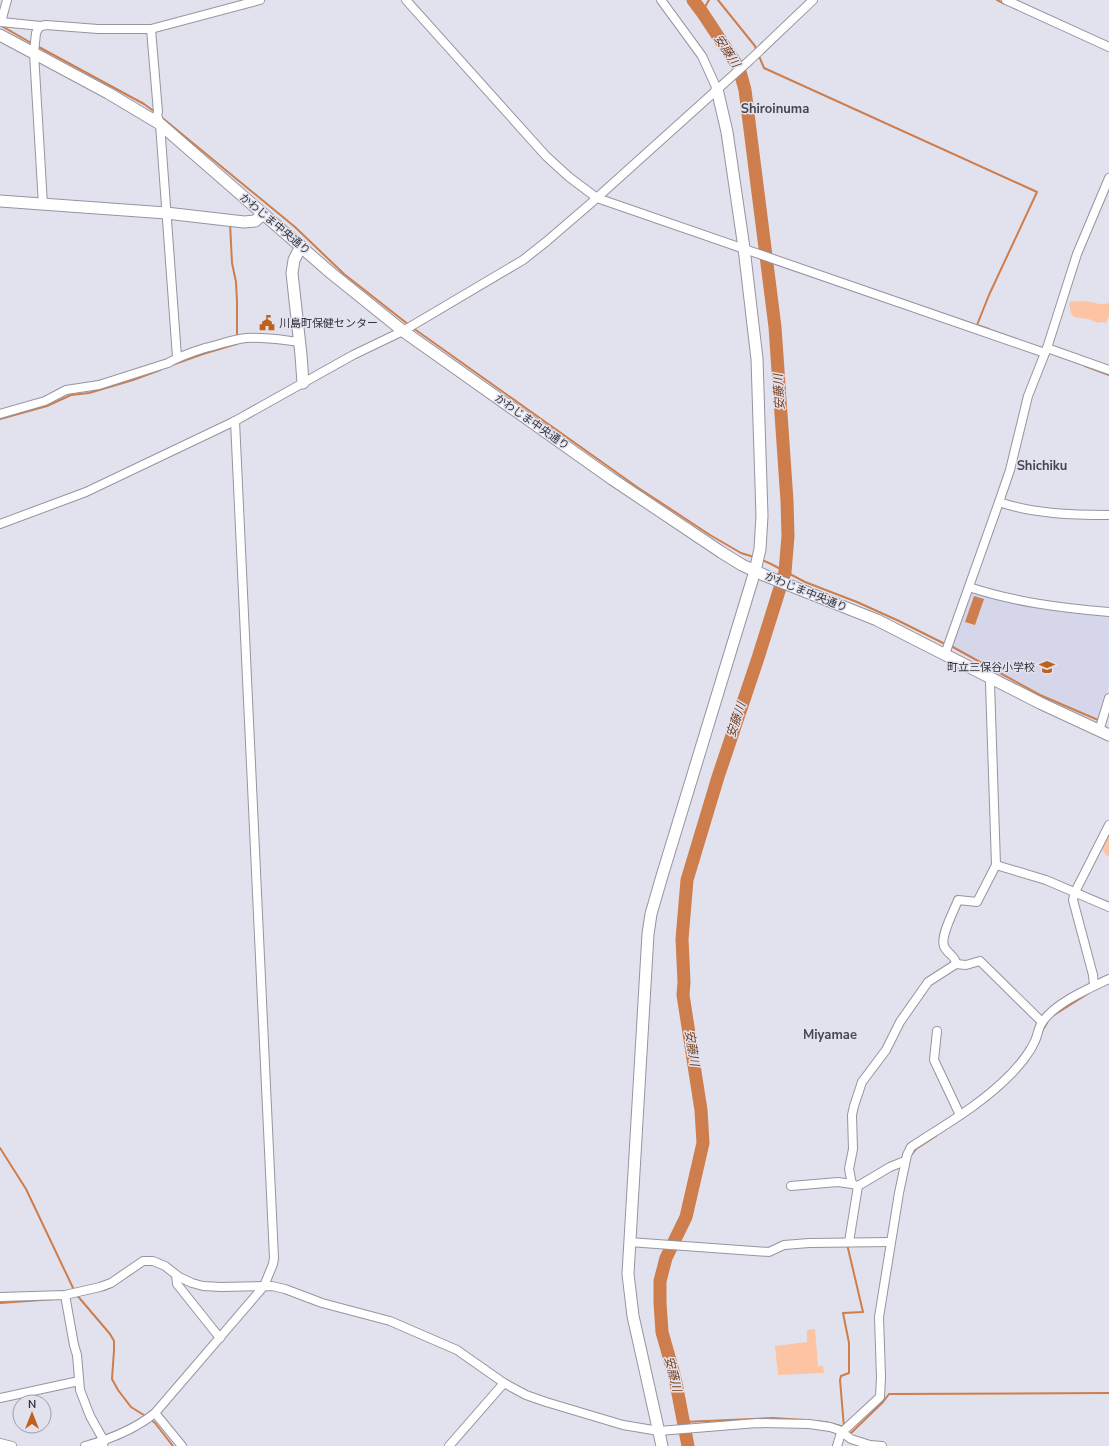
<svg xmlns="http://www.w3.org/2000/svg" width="1109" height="1446" font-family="'Nunito Sans','Noto Sans JP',sans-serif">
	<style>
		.built { fill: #d6d6ea }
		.green { fill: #fdc4a4 }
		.water { fill: #ce7d4c }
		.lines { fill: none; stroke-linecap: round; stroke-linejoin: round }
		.stream { stroke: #ce7d4c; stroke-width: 2 }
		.river { stroke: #ce7d4c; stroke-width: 13 }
		.street-casing { stroke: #9595a1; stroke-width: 10 }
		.secondary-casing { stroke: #9595a1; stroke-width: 13 }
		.street { stroke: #fff; stroke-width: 8 }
		.secondary { stroke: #fff; stroke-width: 11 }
		.labels { text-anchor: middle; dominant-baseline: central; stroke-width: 3; stroke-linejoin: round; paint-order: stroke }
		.street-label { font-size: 11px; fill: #333338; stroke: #e2e2ef }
		.poi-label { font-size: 11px; fill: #333338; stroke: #e2e2ef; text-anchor: start }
		.water-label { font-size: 12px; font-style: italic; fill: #733d19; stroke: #e2e2ef }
		.quarter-label { font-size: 13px; font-weight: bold; fill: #474751; stroke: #e2e2ef }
	</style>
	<rect width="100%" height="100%" fill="#e2e2ef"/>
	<polygon class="built" points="971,592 998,600 1024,605 1109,617 1109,686 1098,721 1061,706 1019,685 951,648"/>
	<g class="green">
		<path d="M1071,301c5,1 9,0 14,0 9,1 15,5 24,2v13l-3,7 -4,-1 -4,1 -10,-4 -14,-2 -3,-4 -2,-9z"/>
		<polygon points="1109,824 1109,856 1107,856 1101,848"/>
		<polygon points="815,1329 818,1366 823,1366 824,1373 778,1375 775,1346 807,1342 807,1330"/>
	</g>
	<polygon class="water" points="974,596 984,599 975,625 965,622"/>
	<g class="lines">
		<g class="stream">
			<polyline points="718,0 755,46 756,50"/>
			<polyline points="997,0 1005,4"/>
			<polyline points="702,12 709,0"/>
			<polyline points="0,25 33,44"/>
			<polyline points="37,46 144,104 155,112"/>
			<polyline points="759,56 764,68 1037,192 989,295 977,325 989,329"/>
			<polyline points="160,116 295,227 344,274 409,325"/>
			<polyline points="230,223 232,263 236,282 237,302 237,337"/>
			<polyline points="413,328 637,487 710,535 741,553 754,557"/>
			<polyline points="172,365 203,354 233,345 237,344 237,341"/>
			<polyline points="1085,366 1109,375"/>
			<polyline points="0,419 47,406 71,395 89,393 133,380 160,370"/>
			<polyline points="762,560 771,564 805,582 857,602 899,621 947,645"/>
			<polyline points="951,646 1040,695 1098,720"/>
			<polyline points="1054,1015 1089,993"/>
			<polyline points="1042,1031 1047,1023"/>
			<polyline points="1035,1049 1039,1041"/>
			<polyline points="979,1106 989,1099"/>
			<polyline points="0,1148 26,1189 74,1290"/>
			<polyline points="911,1155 916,1149 936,1136"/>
			<polyline points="104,1290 111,1287 131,1274"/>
			<polyline points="76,1294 110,1334 114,1341 114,1350 112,1379 118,1390 131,1407 147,1417"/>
			<polyline points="71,1297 94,1292"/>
			<polyline points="0,1303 55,1299"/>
			<polyline points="151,1420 155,1423 173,1446"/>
			<polyline points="814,1421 825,1422 845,1427"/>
			<polyline points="683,1422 773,1418 804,1420"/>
			<polyline points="844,1427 840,1380 841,1376 849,1373 849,1343 843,1313 863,1312 847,1244"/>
			<polyline points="851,1433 883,1402 889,1394 1109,1393"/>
		</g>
		<polyline class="river" points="688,1446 675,1378 662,1332 660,1303 660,1281 666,1258 686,1217 703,1143 701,1110 683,995 684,982 682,939 687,880 718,777 758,658 785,572 788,536 787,501 775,327 745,90 739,68 702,12 693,0"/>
		<defs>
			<g id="street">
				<polyline points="7,0 1,22 41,26"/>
				<polyline points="406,0 546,156 569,177 597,198 1045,353"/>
				<polyline points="661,0 702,56 717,89"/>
				<polyline points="1006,0 1109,47"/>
				<polyline points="151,29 158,112 157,115 160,124 177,357"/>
				<polyline points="43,205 34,53 36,33 38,29 41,26 46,25 98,29 151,29 260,0"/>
				<polyline points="1047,348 1109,370"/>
				<path d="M0,414l45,-13 21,-11 33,-5 69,-22c12,-7 24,-11 37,-15 14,-3 28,-9 42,-10 18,-1 35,2 53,4"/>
				<path d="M999,502c35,12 73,13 110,13"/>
				<polyline points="0,524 86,492 235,421 353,355 403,331 523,260 547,241 590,204 750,60 813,0"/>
				<path d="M969,587c45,15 92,21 140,25"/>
				<polyline points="945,654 999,502 1010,470 1028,396 1047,348 1077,254 1109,178"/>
				<polyline points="993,678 990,683 996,865"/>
				<polyline points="1099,731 1109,698"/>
				<path d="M956,964c0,-8 -9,-10 -12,-18 -4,-10 10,-35 14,-46l19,2 19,-37 50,15 63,27"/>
				<polyline points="1094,985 1093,975 1073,900 1075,892 1109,825"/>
				<polyline points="937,1031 934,1060 960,1115"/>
				<polyline points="791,1186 838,1182 852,1184"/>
				<polyline points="858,1186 852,1184 849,1169 853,1149 852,1115 854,1106 862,1082 886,1050 900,1022 928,982 956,964 966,965 980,961 1042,1022"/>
				<polyline points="858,1186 890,1167 905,1161"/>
				<polyline points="629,1242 769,1252 784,1245 809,1243 891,1242"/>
				<polyline points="849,1242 858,1186"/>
				<polyline points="176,1275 177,1284 220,1338"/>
				<polyline points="65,1295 74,1345 77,1355 80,1390 90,1416 104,1441 103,1445"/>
				<polyline points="0,1297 65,1295 100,1287 111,1283 143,1261 153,1261 165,1266 179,1277 192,1283 203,1286 221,1287 272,1286 285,1289 322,1303 390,1321 457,1350 504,1383 526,1395 546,1402 623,1425 659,1431 757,1423 809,1424 830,1427 839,1430 851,1439 870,1445 882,1446"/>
				<polyline points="0,1398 79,1381"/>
				<polyline points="155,1413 182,1446"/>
				<polyline points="0,1443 12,1446"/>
				<path d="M85,1446c26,-7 49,-16 70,-33l109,-127 9,-22 1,-6 -39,-837"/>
				<polyline points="449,1446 504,1383"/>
				<path d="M837,1446l4,-13 39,-36 1,-20 -2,-60 20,-124 8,-38 4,-8c35,-23 71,-43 101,-74 9,-10 17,-19 23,-32 3,-6 3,-14 8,-20 14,-19 45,-32 66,-42"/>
			</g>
			<g id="secondary">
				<polyline points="0,35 108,93 160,124 331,273 403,331 612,479 721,552 742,565 766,576 877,620 1040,703 1109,735"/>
				<polyline points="0,201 166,213 244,222 255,221 263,214"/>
				<polyline points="301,246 294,260 292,273 301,355 303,383"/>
				<polyline points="662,1446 633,1316 628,1274 648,934 651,914 662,876 755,571 760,549 762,516 757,359 744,248 727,132 717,89"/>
			</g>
		</defs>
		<use href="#street" class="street-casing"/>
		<use href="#secondary" class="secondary-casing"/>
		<use href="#street" class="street"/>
		<use href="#secondary" class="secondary"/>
	</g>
	<defs>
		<symbol id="civic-bare" viewBox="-9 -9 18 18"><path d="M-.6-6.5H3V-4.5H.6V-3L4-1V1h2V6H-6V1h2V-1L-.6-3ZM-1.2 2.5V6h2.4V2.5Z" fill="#c0611b" stroke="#e2e2ef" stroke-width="2.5" paint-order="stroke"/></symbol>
		<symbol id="school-bare" viewBox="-9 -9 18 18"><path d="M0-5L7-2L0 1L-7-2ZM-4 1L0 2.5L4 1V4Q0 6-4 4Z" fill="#c0611b" stroke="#e2e2ef" stroke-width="2.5" paint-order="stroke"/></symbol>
	</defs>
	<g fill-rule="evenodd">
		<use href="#civic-bare" x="256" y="312" width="22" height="22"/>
		<use href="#school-bare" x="1036" y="656" width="22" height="22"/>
	</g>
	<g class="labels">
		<g class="street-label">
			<text transform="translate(275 224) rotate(40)">かわじま中央通り</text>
			<text transform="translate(532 422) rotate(35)">かわじま中央通り</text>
			<text transform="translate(806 592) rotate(22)">かわじま中央通り</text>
		</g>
		<g class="poi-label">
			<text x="279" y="323">川島町保健センター</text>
			<text x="1035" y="667" text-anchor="end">町立三保谷小学校</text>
		</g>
		<g class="water-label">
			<text transform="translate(727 51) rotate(57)">安藤川</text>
			<text transform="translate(779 392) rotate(-93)">安藤川</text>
			<text transform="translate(736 720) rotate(-72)">安藤川</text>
			<text transform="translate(692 1048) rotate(81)">安藤川</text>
			<text transform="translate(673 1374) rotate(76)">安藤川</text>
		</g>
		<g class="quarter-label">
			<text x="775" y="109">Shiroinuma</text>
			<text x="1042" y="466">Shichiku</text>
			<text x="830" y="1035">Miyamae</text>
		</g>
	</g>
	<g transform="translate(32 1414)"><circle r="19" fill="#e2e2ef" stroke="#9c9ca6"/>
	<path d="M0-3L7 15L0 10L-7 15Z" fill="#c0611b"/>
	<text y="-6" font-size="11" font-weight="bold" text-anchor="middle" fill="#333338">N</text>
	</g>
</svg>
